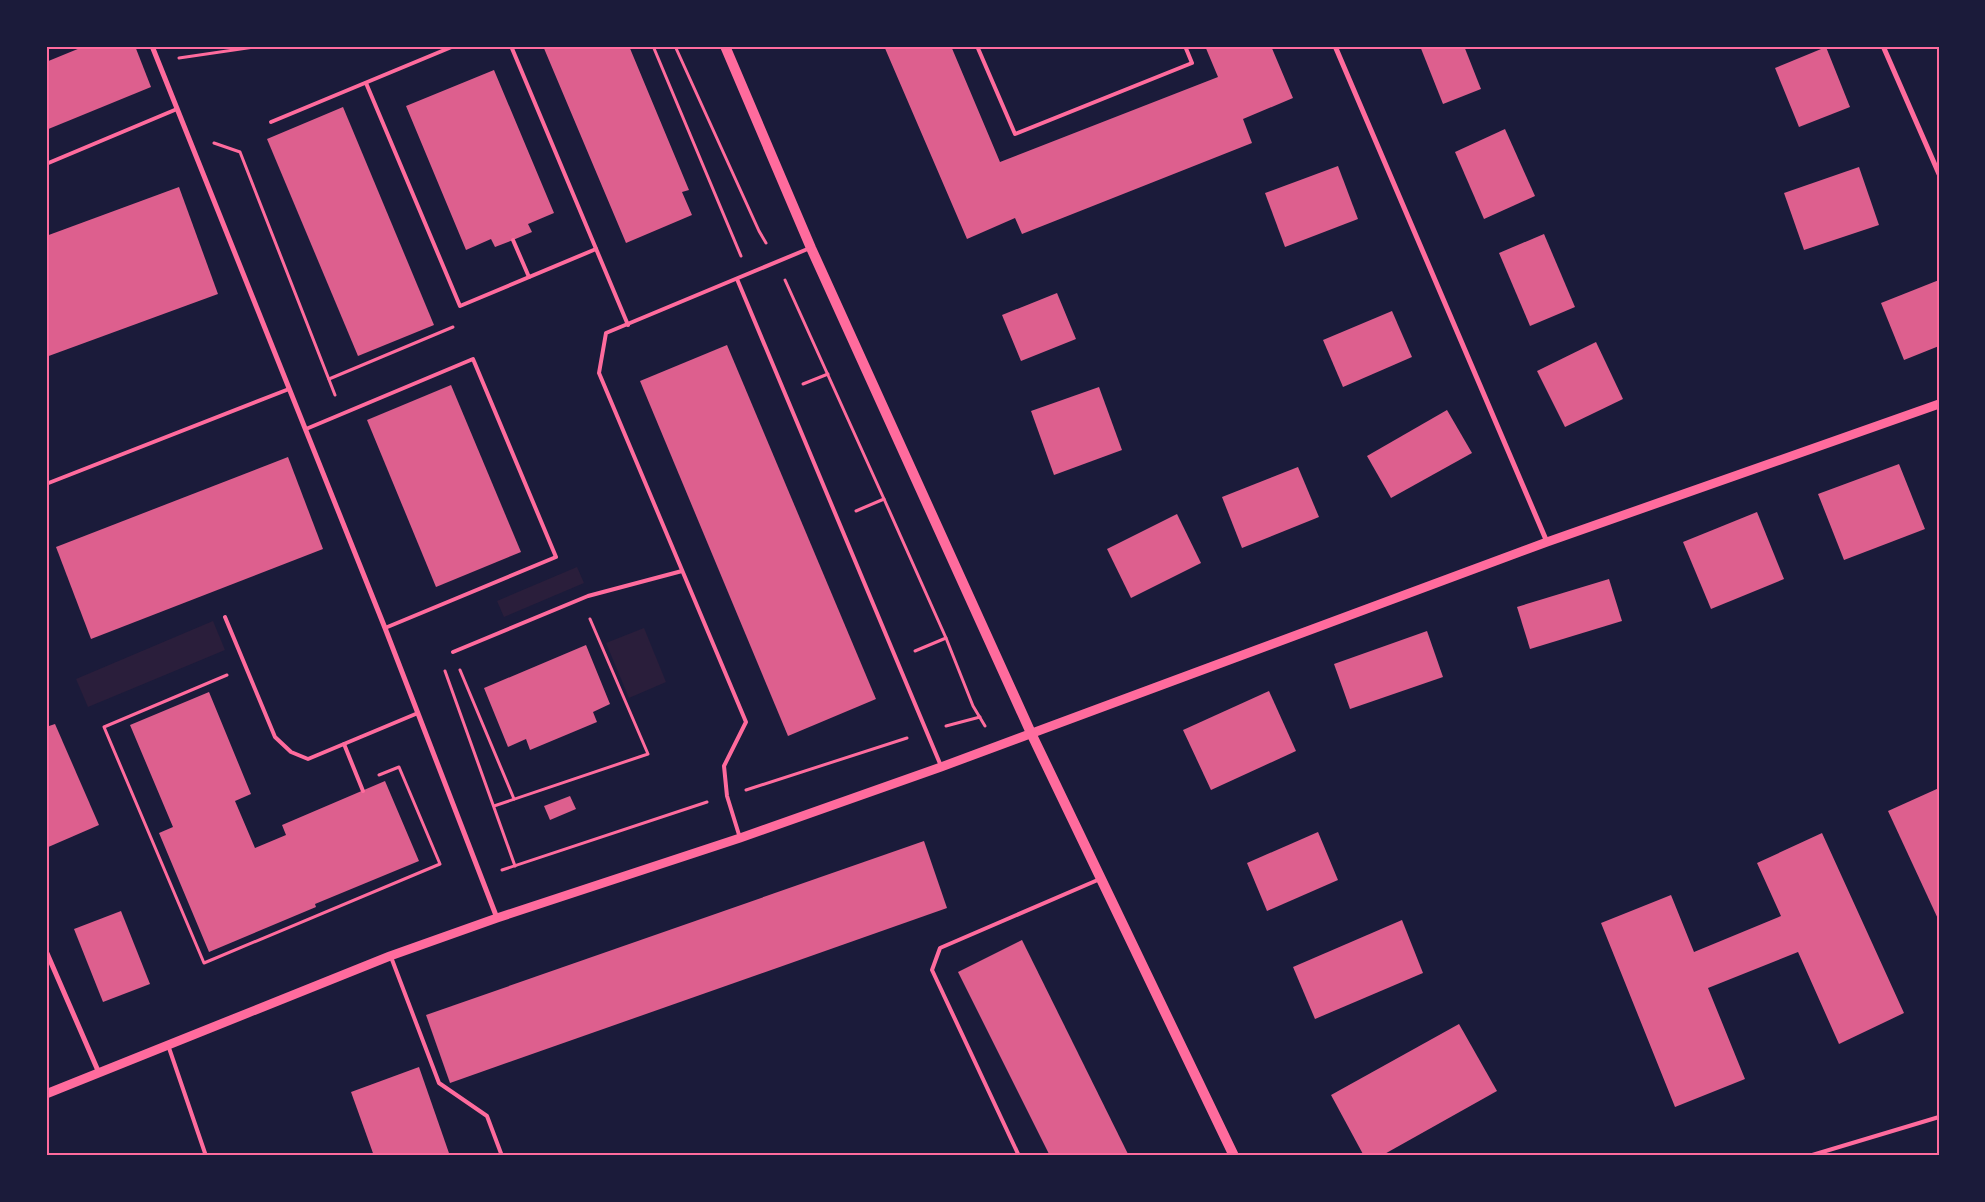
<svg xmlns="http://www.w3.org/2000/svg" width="1985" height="1202" font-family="'PT Sans',sans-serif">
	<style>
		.green { fill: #2a1e3b }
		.building { fill: #dd5f8e }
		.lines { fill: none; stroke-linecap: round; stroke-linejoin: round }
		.path { stroke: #ff6b9d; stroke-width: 3 }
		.service { stroke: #ff6b9d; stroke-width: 4 }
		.minor { stroke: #ff6b9d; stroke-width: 5 }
		.tertiary { stroke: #ff6b9d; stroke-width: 9 }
		.secondary { stroke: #ff6b9d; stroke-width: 10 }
		.neatline { fill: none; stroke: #ff6b9d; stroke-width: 2 }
	</style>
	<rect width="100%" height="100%" fill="#1b1b3a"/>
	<g class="green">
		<polygon points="577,567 584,583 504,617 497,601"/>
		<polygon points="213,621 225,650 88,707 76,679"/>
		<polygon points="644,628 666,682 629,698 606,643"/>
	</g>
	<g class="building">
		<polygon points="85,46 135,46 151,87 46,130 46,62"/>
		<polygon points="543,46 629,46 689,190 682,192 692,215 626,243"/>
		<polygon points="884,46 951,46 1000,162 1218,77 1205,46 1271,46 1293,98 1243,119 1252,143 1022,234 1015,218 967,239"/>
		<polygon points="1420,46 1464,46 1481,89 1443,104"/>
		<polygon points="1826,47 1850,107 1799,127 1775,68"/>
		<polygon points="494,70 554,213 528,224 532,232 513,240 495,247 491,239 466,250 406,106"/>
		<polygon points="343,107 434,325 358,356 267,139"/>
		<polygon points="1505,129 1535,196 1484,219 1455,152"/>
		<polygon points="1338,166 1358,219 1285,247 1265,193"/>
		<polygon points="1859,167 1879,225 1804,250 1784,193"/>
		<polygon points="179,187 218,294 46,357 46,236"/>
		<polygon points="1544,234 1575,307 1530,326 1499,253"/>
		<polygon points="1939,280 1939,346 1904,360 1881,303"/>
		<polygon points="1057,293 1076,339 1021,361 1002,315"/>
		<polygon points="1392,311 1412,357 1343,387 1323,340"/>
		<polygon points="1596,342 1623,399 1565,427 1537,371"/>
		<polygon points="727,345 876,699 788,736 640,381"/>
		<polygon points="451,385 521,552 436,587 367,420"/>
		<polygon points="1099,387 1122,450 1054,475 1031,411"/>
		<polygon points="1447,410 1472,453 1391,498 1367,456"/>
		<polygon points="288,457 323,549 91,639 56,547"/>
		<polygon points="1899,464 1925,529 1844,560 1818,494"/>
		<polygon points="1298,467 1319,517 1242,548 1222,497"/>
		<polygon points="1757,512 1784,579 1711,609 1683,542"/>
		<polygon points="1177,514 1201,563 1131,598 1107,549"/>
		<polygon points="1609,579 1622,621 1530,649 1517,607"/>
		<polygon points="1427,631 1443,677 1350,709 1334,664"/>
		<polygon points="586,645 610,704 593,712 597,722 530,750 526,739 508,747 484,688"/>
		<polygon points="1269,691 1296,751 1211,790 1183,730"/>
		<polygon points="209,692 251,794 235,801 255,848 286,835 282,825 385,781 419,861 315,904 316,907 209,952 159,833 173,827 130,725"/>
		<polygon points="55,724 99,825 46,848 46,727"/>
		<polygon points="1939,788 1939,921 1888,811"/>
		<polygon points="570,796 576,809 550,820 544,806"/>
		<polygon points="1318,832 1338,880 1267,911 1247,863"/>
		<polygon points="1822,833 1904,1013 1839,1044 1798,952 1708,988 1745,1079 1675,1107 1601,923 1671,895 1694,952 1781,916 1757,863"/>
		<polygon points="924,841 947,908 450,1083 426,1015"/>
		<polygon points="121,911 150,984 103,1002 74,929"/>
		<polygon points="1402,920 1423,973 1315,1019 1293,967"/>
		<polygon points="1022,940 1129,1156 1050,1156 958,972"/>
		<polygon points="1459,1024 1497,1091 1381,1156 1364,1156 1331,1095"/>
		<polygon points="419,1067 450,1156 374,1156 351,1092"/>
	</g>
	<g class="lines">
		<g class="path">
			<polyline points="653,46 741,256"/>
			<polyline points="675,46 759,231 766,243"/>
			<polyline points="179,58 261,46"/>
			<polyline points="214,143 240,152 335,395"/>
			<polyline points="785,280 884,499 946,638 973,706 985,726"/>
			<polyline points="329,379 453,327"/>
			<polyline points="803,384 828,374"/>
			<polyline points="856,511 884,499"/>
			<polyline points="915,651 946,638"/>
			<polyline points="460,670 514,799"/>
			<polyline points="445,671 515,866"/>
			<polyline points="227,675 104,727 204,963 440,864 399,767 379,775"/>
			<polyline points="946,726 980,717"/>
			<polyline points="746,790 907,738"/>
			<polyline points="494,806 648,754 590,619"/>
			<polyline points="502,870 707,802"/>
		</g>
		<g class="service">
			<polyline points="511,46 628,325"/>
			<polyline points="977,46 1015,134 1192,63 1185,46"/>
			<polyline points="366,83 460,306 596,249"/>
			<polyline points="271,122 454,46"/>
			<polyline points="46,164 177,109"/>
			<polyline points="513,240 529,277"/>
			<polyline points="737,279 941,766"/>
			<polyline points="306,429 473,359 556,557 385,628"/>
			<polyline points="46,484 289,389"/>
			<polyline points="225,617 275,737 291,752 308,759 418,713"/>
			<polyline points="453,652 588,596 682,571"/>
			<polyline points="344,744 363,791"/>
			<polyline points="740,838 727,796 724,766 746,722 599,373 606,333 810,248"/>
			<polyline points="391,957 439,1083 487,1116 502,1156"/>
			<polyline points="168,1045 206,1156"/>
			<polyline points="1019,1156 932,970 940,948 1100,879"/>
			<polyline points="1809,1156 1939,1117"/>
		</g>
		<g class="minor">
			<polyline points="152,46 385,628 497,918"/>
			<polyline points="1335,46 1547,542"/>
			<polyline points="1883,46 1939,174"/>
			<polyline points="46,951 99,1073"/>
		</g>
		<polyline class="tertiary" points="46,1094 390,956 497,918 740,838 941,767 1547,542 1939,404"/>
		<polyline class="secondary" points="725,46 811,248 1031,733 1234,1156"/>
	</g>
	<rect width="1985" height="1202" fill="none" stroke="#1b1b3a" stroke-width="95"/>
	<rect x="48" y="48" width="1890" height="1106" class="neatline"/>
</svg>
